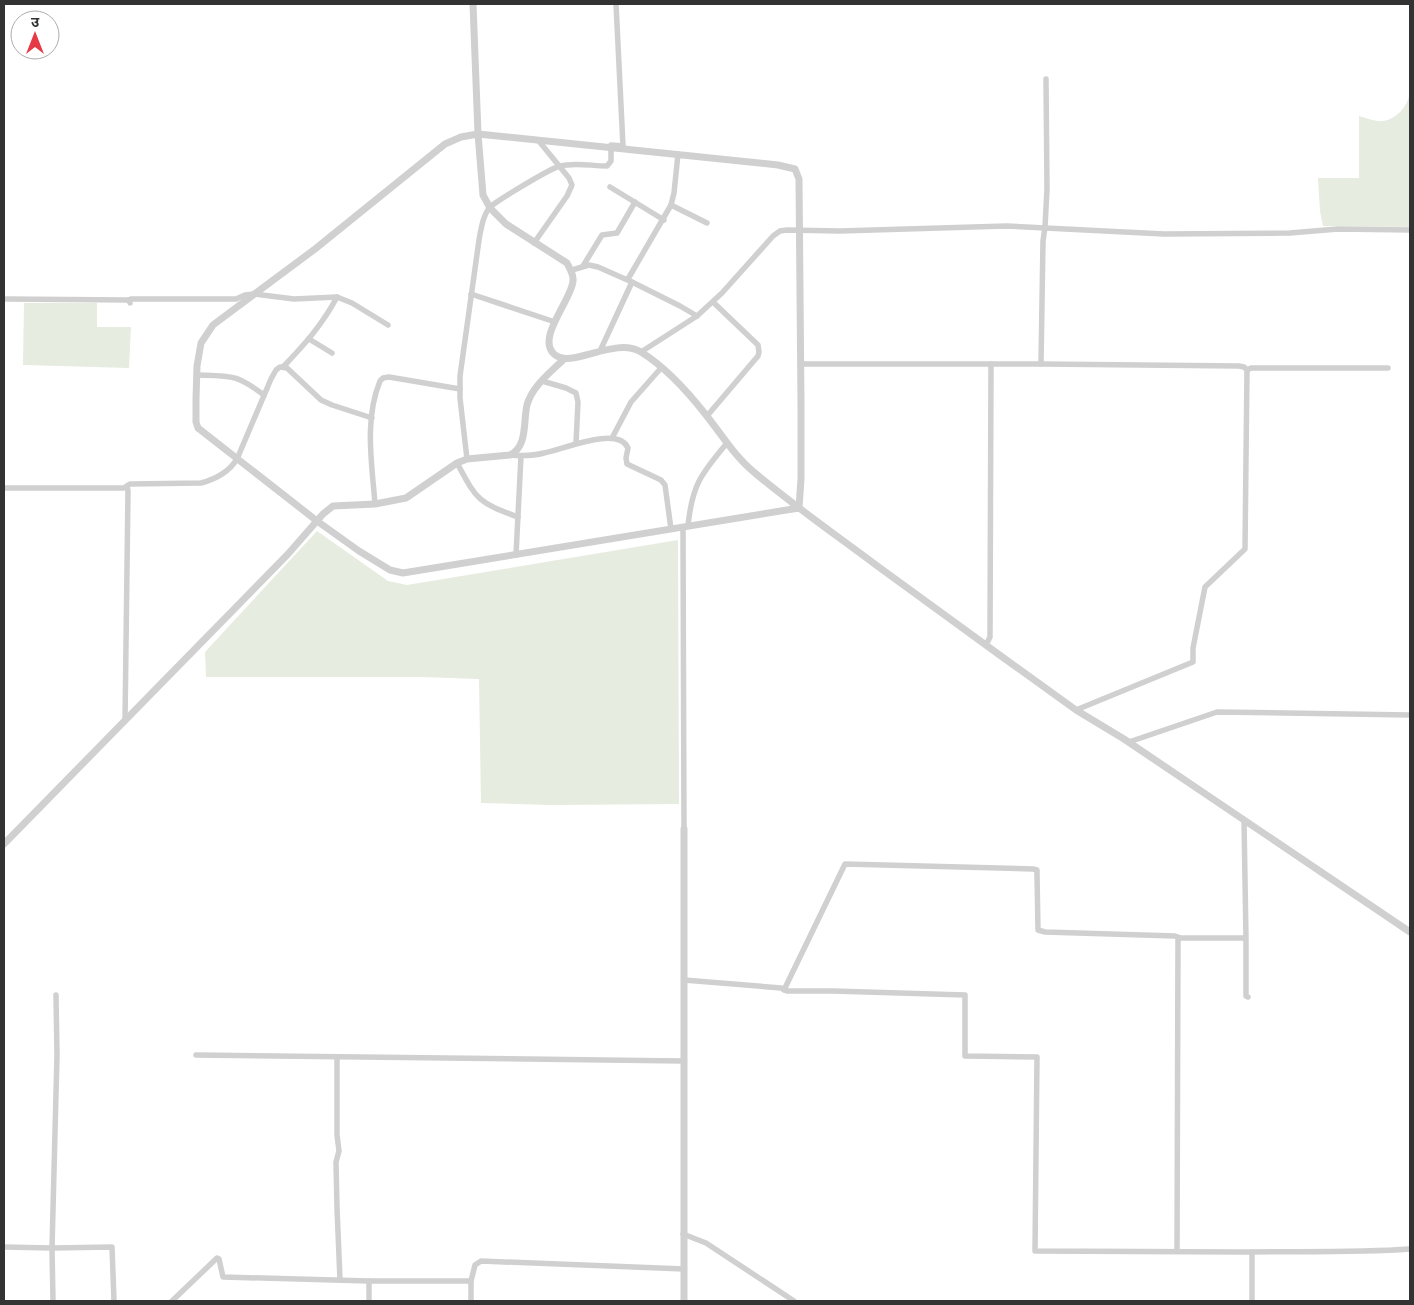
<svg xmlns="http://www.w3.org/2000/svg" width="1414" height="1305" font-family="'IBM Plex Sans','Noto Sans Devanagari',sans-serif">
	<style>
		.green { fill: #e6ecdf }
		.lines { fill: none; stroke-linecap: round; stroke-linejoin: round }
		.minor { stroke: #d0d0d0; stroke-width: 5.5 }
		.tertiary { stroke: #d0d0d0; stroke-width: 7 }
	</style>
	<rect width="100%" height="100%" fill="#fff"/>
	<g class="green">
		<path d="M1410,91v136l-87,-1 -3,-15 -2,-33h41v-62c7,2 17,6 24,5 15,-2 26,-17 27,-30z"/>
		<polygon points="24,303 97,303 97,327 131,327 129,368 23,365"/>
		<polygon points="317,531 388,581 407,585 678,540 679,804 551,805 481,803 479,679 421,677 206,677 205,652"/>
	</g>
	<g class="lines">
		<g class="minor">
			<polyline points="610,187 664,220"/>
			<polyline points="671,205 707,223"/>
			<polyline points="534,243 567,196 572,185 569,178 538,140"/>
			<polyline points="583,266 602,235 617,233 635,202"/>
			<polyline points="572,270 589,265 598,267 632,282 680,306 697,316"/>
			<polyline points="628,279 671,205 674,193 678,154"/>
			<polyline points="471,294 555,322"/>
			<polyline points="4,299 129,300"/>
			<polyline points="130,303 129,300 131,299 236,299 245,295 254,294 294,299 337,297 352,303 388,325"/>
			<polyline points="309,339 332,353"/>
			<polyline points="600,351 632,282"/>
			<polyline points="641,352 697,316 722,293 773,236 780,231 787,230 840,231 1006,226 1164,234 1290,233 1338,229 1410,230"/>
			<polyline points="801,364 991,364"/>
			<polyline points="1041,364 1239,366 1244,367 1247,370 1245,549 1205,587 1193,648 1193,662 1076,710"/>
			<path d="M283,367c22,-23 39,-42 54,-70"/>
			<polyline points="1247,370 1251,368 1388,368"/>
			<path d="M197,375c34,1 39,-1 67,20"/>
			<polyline points="542,381 566,388 576,393 578,402 576,443"/>
			<polyline points="707,416 758,356 759,352 758,345 713,302"/>
			<polyline points="612,438 631,402 661,368"/>
			<path d="M510,455c11,1 23,1 34,-2 18,-3 74,-28 84,-5l-2,10 1,6 34,16 4,5 6,44"/>
			<path d="M467,459l-7,-61v-22l19,-136c2,-11 4,-25 11,-33 8,-7 61,-39 70,-41 15,-4 32,0 47,0l4,-5v-16l12,1 -7,-142"/>
			<path d="M457,463c20,37 20,39 61,54"/>
			<path d="M4,488h120l6,-4 71,-1c15,-4 28,-11 36,-24l34,-80 5,-9 4,-3 7,1 34,32 11,5 40,13"/>
			<path d="M375,504c-3,-40 -11,-84 5,-123l3,-3 6,-1 71,12"/>
			<path d="M688,526c4,-41 13,-52 39,-83"/>
			<polyline points="683,527 684,829"/>
			<polyline points="516,555 521,456"/>
			<polyline points="986,645 990,637 991,364 1041,364 1043,241 1045,227 1047,189 1046,79"/>
			<polyline points="125,721 128,491 127,486"/>
			<polyline points="1129,742 1217,712 1410,715"/>
			<polyline points="1244,820 1246,939"/>
			<path d="M684,980l97,8 6,3h46l132,4v61l72,1 -2,194 206,1c56,-1 113,1 169,-3"/>
			<polyline points="784,990 845,864 1033,869 1037,870 1037,874 1038,930 1045,932 1175,936 1181,938 1244,938 1246,941 1246,996 1248,997"/>
			<polyline points="56,995 57,1055 52,1248 112,1247 114,1301"/>
			<polyline points="196,1055 683,1061"/>
			<polyline points="337,1057 337,1135 339,1151 336,1162 337,1208 340,1280"/>
			<polyline points="683,1234 706,1243 794,1301"/>
			<polyline points="4,1247 52,1248 53,1301"/>
			<polyline points="1177,1251 1178,938"/>
			<polyline points="369,1281 369,1301"/>
			<polyline points="172,1301 217,1258 219,1259 223,1277 369,1281 471,1281"/>
			<polyline points="471,1301 471,1281 475,1265 481,1261 684,1269"/>
			<polyline points="1252,1301 1252,1252"/>
		</g>
		<g class="tertiary">
			<path d="M473,4l5,130 5,61 7,13 16,16 61,39c3,6 7,12 6,18 -1,18 -37,57 -19,73 17,16 60,-18 87,-2 26,16 47,40 65,63 16,20 29,42 49,58 39,33 81,62 121,92 67,49 133,97 200,145l48,29 286,193"/>
			<polygon points="478,134 778,165 795,169 799,179 801,404 801,479 799,508 403,573 390,570 359,551 317,521 198,428 196,422 196,399 197,366 201,343 213,325 315,249 445,144 461,137"/>
			<path d="M4,844l284,-290 35,-40 10,-8 42,-2 31,-6 51,-35 10,-4 43,-4c18,-9 13,-33 17,-50 5,-19 24,-33 37,-46"/>
			<polyline points="684,1301 684,829"/>
		</g>
	</g>
	<rect width="1414" height="1305" fill="none" stroke="#333333" stroke-width="10"/>
	<g transform="translate(35 35)"><circle r="24" fill="#ffffff" stroke="#adadad"/>
	<path d="M0-4L9 19L0 12L-9 19Z" fill="#e63946"/>
	<text y="-8" font-size="14" font-weight="bold" text-anchor="middle" fill="#333333">उ</text>
	</g>
</svg>
